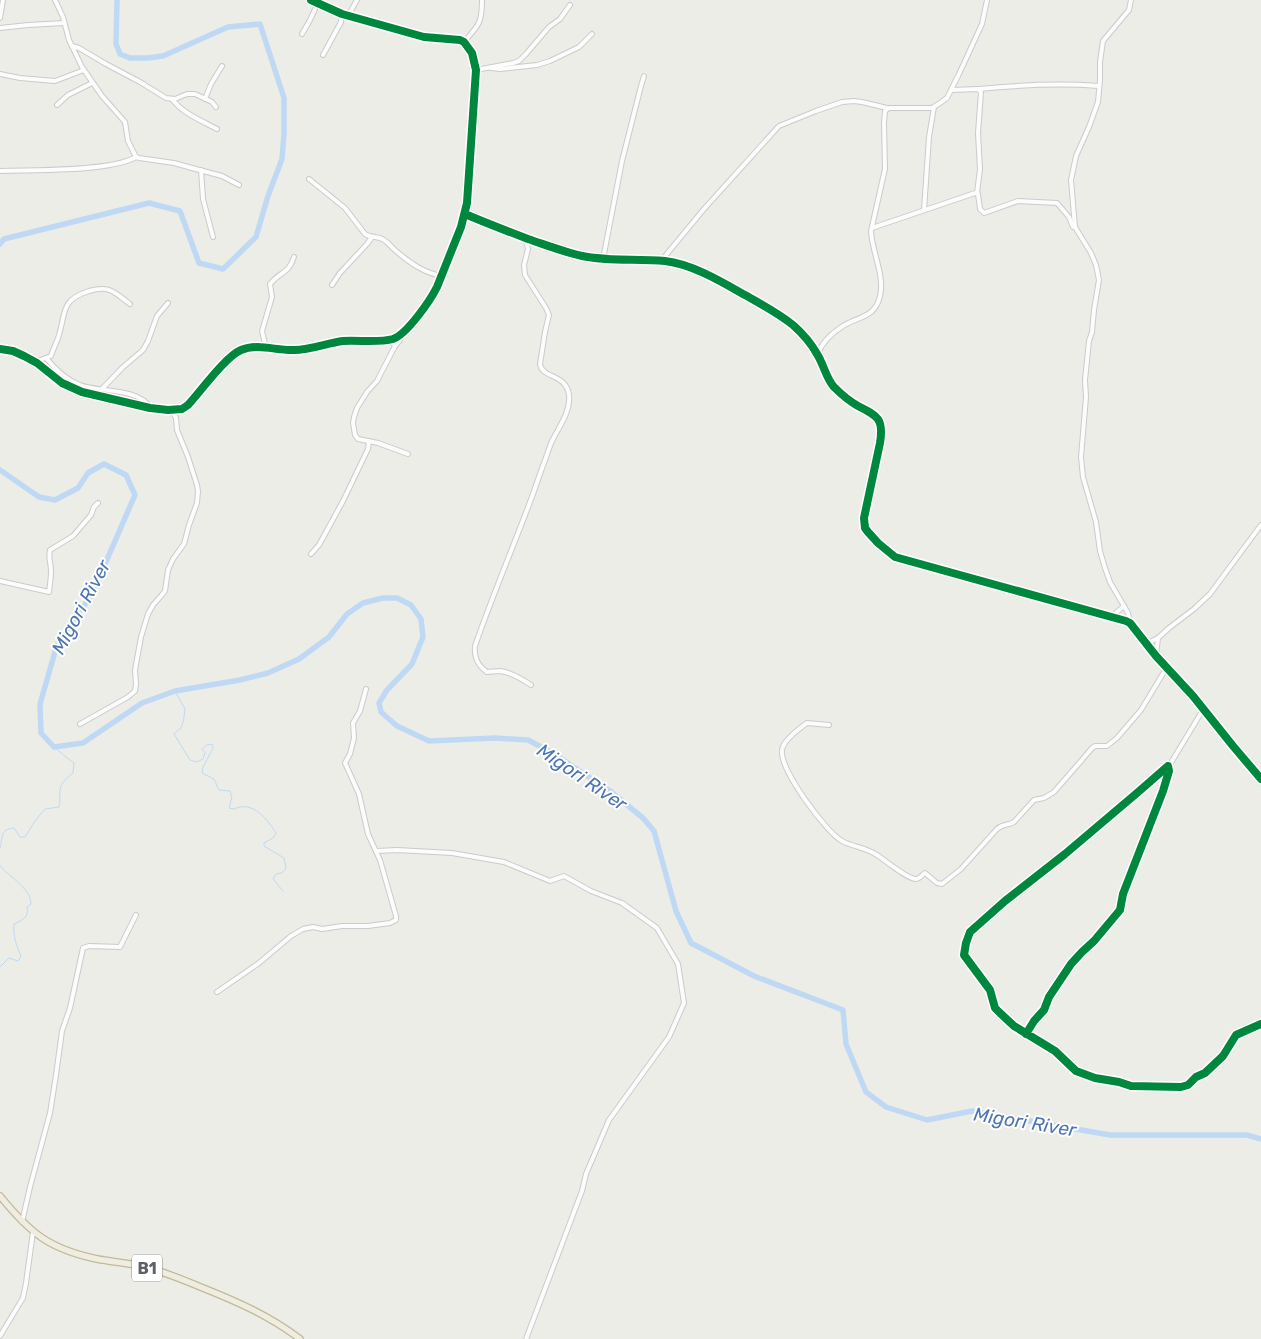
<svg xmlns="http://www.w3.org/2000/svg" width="1261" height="1339" font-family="Rubik,sans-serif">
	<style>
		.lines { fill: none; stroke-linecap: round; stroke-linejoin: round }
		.stream { stroke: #bfd9f4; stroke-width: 1 }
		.river { stroke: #bfd9f4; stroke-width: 5.5 }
		.minor-casing { stroke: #cacbca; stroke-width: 6 }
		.highway-casing { stroke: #c2b997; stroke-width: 8 }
		.minor { stroke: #fcfcfc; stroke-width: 4 }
		.highway { stroke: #efede2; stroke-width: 5.5 }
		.cycleway-casing { stroke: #fff; stroke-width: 11 }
		.cycleway { stroke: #00873e; stroke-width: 8 }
		.labels { text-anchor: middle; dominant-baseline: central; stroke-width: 4; stroke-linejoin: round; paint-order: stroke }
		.shield { fill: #fff; stroke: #8e9093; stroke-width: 1 }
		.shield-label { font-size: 16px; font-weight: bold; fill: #5d6065 }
		.water-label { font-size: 19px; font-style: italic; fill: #4b75b3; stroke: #fff }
	</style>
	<rect width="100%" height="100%" fill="#edede8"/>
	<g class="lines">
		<g class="stream">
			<path d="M175,691l10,18c-1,6 -1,15 -5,20 -2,2 -5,3 -6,5l16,26 7,2 6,-3 2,-6 -3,-4 5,-4 5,-1 1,4 -10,19 -1,6 12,6 5,11 11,1 2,6 -3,11 5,1c19,-9 33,10 42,24l-3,5 -9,5v3l20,12 2,10 -4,5 -6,1 -3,5 10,12"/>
			<path d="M0,848c3,-11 0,-19 14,-20l6,9h5l10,-16 10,-12 14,-2c2,-8 0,-11 1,-17 1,-8 8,-13 13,-17l1,-10 -8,-6 -12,-10"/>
			<path d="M0,865c3,6 8,8 12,12 8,7 19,16 19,27l-4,3c2,11 -5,13 -13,17 -1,12 2,21 7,32l-3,5 -9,-3 -9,9"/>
		</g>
		<g class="river">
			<polyline points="0,244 4,239 149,203 180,211 199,263 223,269 256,237 268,196 282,159 284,134 284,98 260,24 228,27 163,56 148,58 130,58 120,54 116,44 117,0"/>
			<polyline points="0,470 39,497 55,500 78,488 88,473 104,464 126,475 135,495 92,594 57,645 40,704 41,733 54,747 83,743 142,703 175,691 240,680 268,673 299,659 329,637 347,614 363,603 383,598 397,598 411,605 421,619 423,637 412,664 387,690 379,703 381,712 397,726 429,741 495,738 528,740 551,752 610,791 643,818 654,831 676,911 691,943 754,976 843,1010 846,1044 866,1092 886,1107 927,1120 972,1111 1110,1135 1247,1135 1261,1139"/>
		</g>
		<defs>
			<g id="minor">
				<polyline points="55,0 63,17 69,40 82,67 102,96 125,122 128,141 136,157 139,158 174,163 192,168 222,176 239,185"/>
				<polyline points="348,16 357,0"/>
				<polyline points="0,18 3,0"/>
				<polyline points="0,28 28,25 64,23"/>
				<polyline points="302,34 310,20 318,3"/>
				<path d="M464,42c15,-17 18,-19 18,-42"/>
				<polyline points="72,46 79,48 106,64 140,82 166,98 175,99 187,94 195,94 212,102 216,107"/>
				<polyline points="323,55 341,22 342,14"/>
				<polyline points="491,68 500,69 537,65 550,61 579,47 592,34"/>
				<polyline points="476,70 513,63 519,61 526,54 549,27 560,19 570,5"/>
				<polyline points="0,74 20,78 55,81 84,70"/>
				<path d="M979,89c40,-4 80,-6 120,-3"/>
				<polyline points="951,90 978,89 981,92 978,133 980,169 977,193"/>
				<path d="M172,99c10,14 30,22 45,30"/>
				<polyline points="205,99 211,84 222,66"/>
				<polyline points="57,105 68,95 92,83"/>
				<polyline points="201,170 203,199 213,237"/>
				<path d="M0,171c36,-1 74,0 110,-6 9,-2 18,-3 26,-8"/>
				<path d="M309,179l36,29 20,26c6,4 13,2 19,6 5,3 8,8 12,11 14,12 28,22 46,25"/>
				<polyline points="924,210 929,137 934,107"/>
				<path d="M465,214c21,9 42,17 63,25 18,6 36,13 54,17 28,6 56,2 83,5 27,3 57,21 80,34 16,9 33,18 48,30 9,8 18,18 24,29 7,11 9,24 17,33 7,7 15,14 24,19 20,10 26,13 22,37l-16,75 1,10 3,4 10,11 17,14 231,64 4,2 26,33 37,40 40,50 28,33"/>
				<polyline points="872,228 975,193 978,194 980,209 984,213 1018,201 1057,203 1069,217 1073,227"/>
				<path d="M525,237l3,12 -4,16 1,10 21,33 3,7 -4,17 -5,32c2,15 26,9 29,31 2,16 -10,32 -17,46 -3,7 -5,14 -8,22 -5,13 -9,26 -14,39 -18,48 -38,95 -55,144 -1,11 2,19 12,26 4,0 8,-1 13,-1 11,1 22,8 31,14"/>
				<polyline points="603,259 622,161 641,86 644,76"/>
				<polyline points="661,261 704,209 779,126 816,111 842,102 854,101 862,102 887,108"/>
				<polyline points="332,285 340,273 367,244 372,237"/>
				<polyline points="391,339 395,346 394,348 377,381 367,392 357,408 354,417 353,423 355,435 358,439 378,443 408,454"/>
				<polyline points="395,346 400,340 402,334"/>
				<path d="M266,348l-4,-17 10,-34 -2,-13c9,-12 19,-10 24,-27"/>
				<path d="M0,349l13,2 11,5 13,7 25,20 20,9 68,16 18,2 14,-1 6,-4c13,-14 37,-48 53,-55 17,-7 36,1 53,0 17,0 33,-7 49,-9 16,-1 36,2 50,-2 14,-5 37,-38 44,-52l24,-60 6,-24 9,-133 -4,-17 -8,-11 -4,-2 -36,-3 -82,-23 -31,-14"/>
				<path d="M818,354c4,-12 14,-21 25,-28 16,-10 32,-8 37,-30 5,-20 -8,-44 -9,-65l14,-62 -1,-46 1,-12 4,-3h43l8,-5 7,-5 12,-24 23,-50 5,-24"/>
				<path d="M46,358c9,11 20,22 34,27 18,7 60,3 70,23"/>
				<path d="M35,362l16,-6c2,-7 6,-14 8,-21 7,-24 2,-35 30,-44 21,-6 25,1 41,13"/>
				<polyline points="102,389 122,368 143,350 148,341 157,316 168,303"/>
				<polyline points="311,554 319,545 343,501 368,449 369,441"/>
				<path d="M0,581l49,11c1,-7 2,-14 2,-21 0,-8 -3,-13 -1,-21l23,-14 18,-21 3,-8 4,-4"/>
				<polyline points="1112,616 1124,606"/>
				<polyline points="1130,623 1128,613 1110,582 1105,568 1100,551 1096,522 1083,477 1081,457 1086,397 1085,380 1089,341 1092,332 1094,310 1099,280 1096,265 1091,253 1075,227 1071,180 1076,156 1089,127 1098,102 1100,80 1100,62 1103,41 1129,10 1131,0"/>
				<polyline points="1144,642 1150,642 1158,638"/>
				<polyline points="1156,656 1158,638 1169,628 1194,609 1210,594 1261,525"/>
				<polyline points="80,724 128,697 135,691 136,684 135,670 141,637 148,614 153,605 161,596 165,591 168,570 173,559 184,544 189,525 197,503 198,491 197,485 188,457 177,430 176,418 172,411"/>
				<path d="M829,725l-22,-2c-7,5 -24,18 -25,27 -3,19 44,82 60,91 11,6 23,6 35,14 8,5 30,24 39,24 3,0 7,-5 9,-6l12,10 5,1 19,-15 36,-40c7,-6 11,-3 17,-7l20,-22 10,-2 10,-6 27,-31 11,-13 3,-2h12l10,-8 24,-28 26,-43"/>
				<polyline points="1169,766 1204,708"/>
				<polyline points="376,851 397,850 452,853 504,862 550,881 564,876 591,891 622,903 657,928 678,964 684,1003 669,1037 609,1120 586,1174 582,1191 526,1339"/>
				<polyline points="217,992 259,963 291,936 303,929 313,927 322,929 342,926 368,926 390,923 396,920 396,916 380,860 368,834 359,794 345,763 350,754 354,738 353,723 360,711 366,689"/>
				<polyline points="1026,1034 1034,1021 1044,1010 1049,997 1071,964 1082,952 1094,941 1120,910 1123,894 1163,791 1169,771 1168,766 1137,793 1065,854 1005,901 970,932 966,943 964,955 990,990 995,1008 1000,1013 1014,1026 1055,1051 1076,1071 1095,1078 1119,1082 1131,1086 1181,1087 1188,1085 1196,1077 1205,1073 1223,1056 1236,1035 1261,1024"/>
				<polyline points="22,1222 30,1187 50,1113 56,1075 62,1031 70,1008 83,948 89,946 120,947 136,915"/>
				<polyline points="0,1336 23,1298 26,1283 33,1232"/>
			</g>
			<path id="highway" d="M0,1196c30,37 49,53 97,63 16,3 32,4 48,8 20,5 39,13 58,21 35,14 67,28 97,51"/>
		</defs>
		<use href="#minor" class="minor-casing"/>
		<use href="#highway" class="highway-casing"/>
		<use href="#minor" class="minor"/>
		<use href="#highway" class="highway"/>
		<defs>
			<g id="cycleway">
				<path d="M465,214c21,9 42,17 63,25 18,6 36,13 54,17 28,6 56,2 83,5 27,3 57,21 80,34 16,9 33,18 48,30 9,8 18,18 24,29 7,11 9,24 17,33 7,7 15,14 24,19 20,10 26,13 22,37l-16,75 1,10 3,4 10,11 17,14 231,64 4,2 26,33 37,40 40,50 28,33"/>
				<path d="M0,349l13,2 11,5 13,7 25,20 20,9 68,16 18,2 14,-1 6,-4c13,-14 37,-48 53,-55 17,-7 36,1 53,0 17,0 33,-7 49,-9 16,-1 36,2 50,-2 14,-5 37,-38 44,-52l24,-60 6,-24 9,-133 -4,-17 -8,-11 -4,-2 -36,-3 -82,-23 -31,-14"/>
				<polyline points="1026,1034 1034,1021 1044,1010 1049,997 1071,964 1082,952 1094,941 1120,910 1123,894 1163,791 1169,771 1168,766 1137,793 1065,854 1005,901 970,932 966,943 964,955 990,990 995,1008 1000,1013 1014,1026 1055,1051 1076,1071 1095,1078 1119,1082 1131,1086 1181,1087 1188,1085 1196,1077 1205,1073 1223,1056 1236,1035 1261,1024"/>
			</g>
		</defs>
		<use href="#cycleway" class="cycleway-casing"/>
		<use href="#cycleway" class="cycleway"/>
	</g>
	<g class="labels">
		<rect class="shield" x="132" y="1254.5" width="30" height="27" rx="4"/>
		<g class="shield-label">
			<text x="147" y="1268">B1</text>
		</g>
		<g class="water-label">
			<text transform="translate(81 607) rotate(-62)">Migori River</text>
			<text transform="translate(582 777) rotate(34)">Migori River</text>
			<text transform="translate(1025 1122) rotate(9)">Migori River</text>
		</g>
	</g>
</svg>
